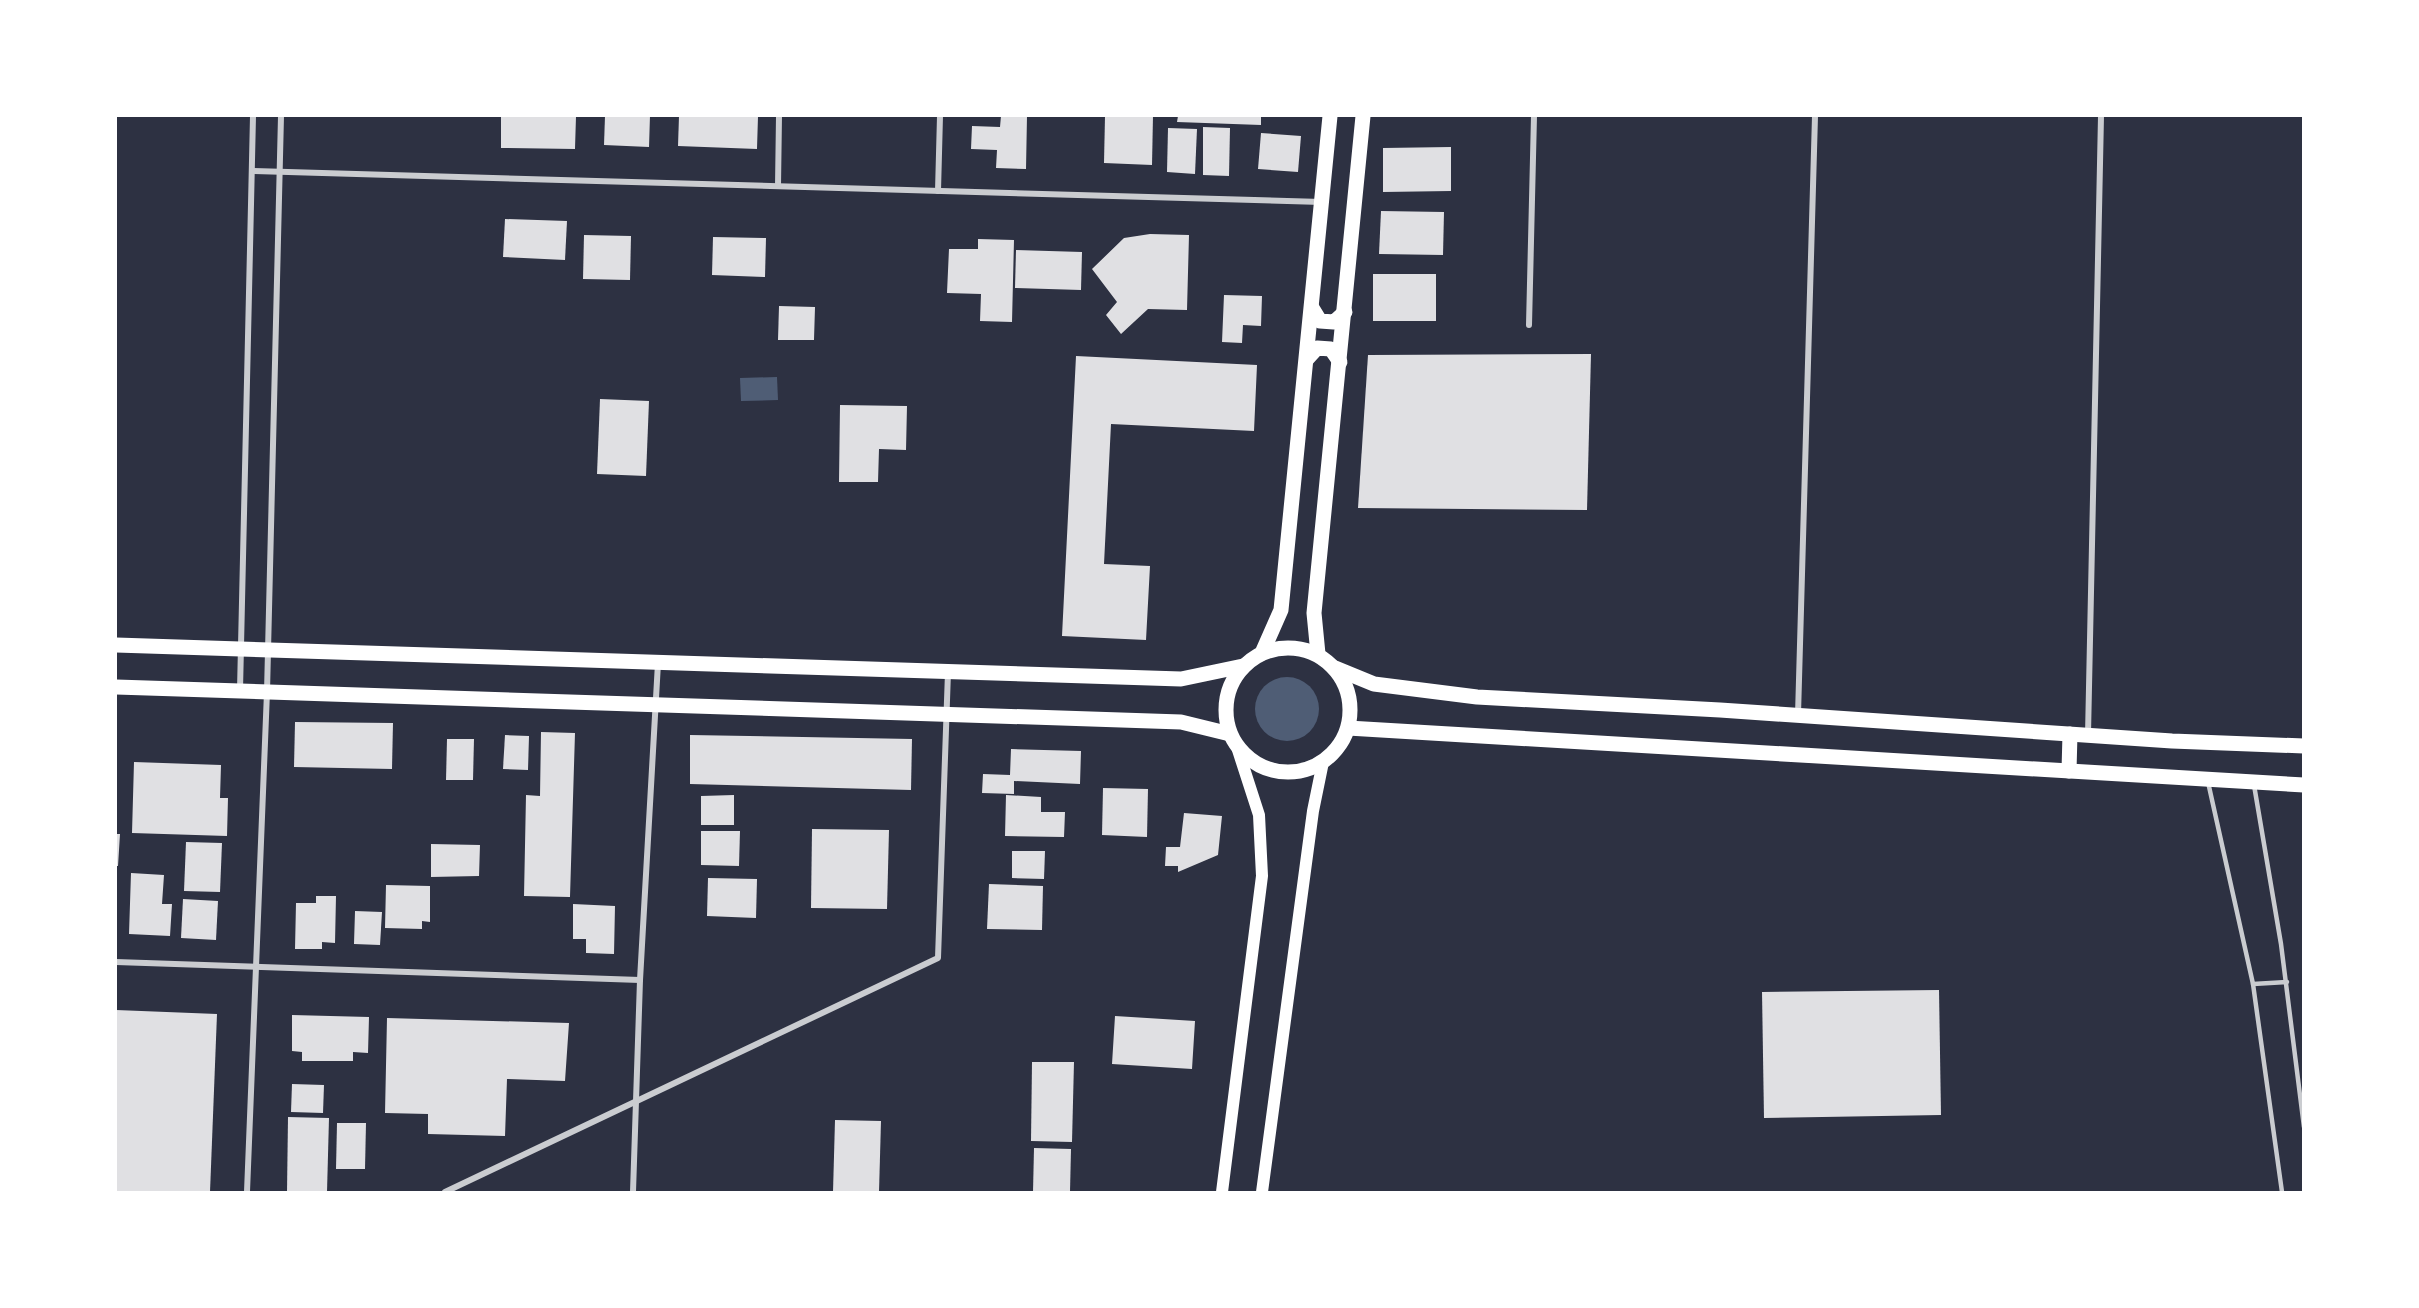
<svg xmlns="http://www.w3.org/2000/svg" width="2419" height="1308" font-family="Mulish,sans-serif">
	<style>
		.water { fill: #4f5d75 }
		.building { fill: #e0e0e3 }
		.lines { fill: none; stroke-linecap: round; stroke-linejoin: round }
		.service { stroke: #caccd0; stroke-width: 4.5 }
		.minor { stroke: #caccd0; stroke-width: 6 }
		.secondary { stroke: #fff; stroke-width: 12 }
		.primary { stroke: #fff; stroke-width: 15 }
	</style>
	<rect width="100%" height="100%" fill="#2d3142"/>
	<g class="water">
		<polygon points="777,377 778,400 741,401 740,378"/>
		<circle cx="1287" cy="709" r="32"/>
	</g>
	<g class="building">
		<polygon points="501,116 576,116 575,149 501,148"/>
		<polygon points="605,116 650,116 649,147 604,145"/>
		<polygon points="679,116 758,116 757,149 678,146"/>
		<polygon points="1001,116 1027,116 1026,169 996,168 997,150 971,149 972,126 1000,127"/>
		<polygon points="1105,116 1153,116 1152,165 1104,163"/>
		<polygon points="1178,116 1261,116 1261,125 1177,122"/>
		<polygon points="1203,127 1230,128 1229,176 1203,175"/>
		<polygon points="1168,128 1197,129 1195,174 1167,172"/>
		<polygon points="1261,133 1301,136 1298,172 1258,169"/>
		<polygon points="1451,147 1451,191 1383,192 1383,148"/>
		<polygon points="1381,211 1444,212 1443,255 1379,254"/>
		<polygon points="505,219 567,221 565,260 503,257"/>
		<polygon points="1150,234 1189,235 1187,310 1148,309 1121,334 1106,315 1117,302 1092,269 1124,238"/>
		<polygon points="584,235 631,236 630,280 583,279"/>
		<polygon points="713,237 766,238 765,277 712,275"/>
		<polygon points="978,239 1014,240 1012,322 980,321 981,294 947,293 949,249 978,249"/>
		<polygon points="1016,250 1082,252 1081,290 1015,288"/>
		<rect x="1373" y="274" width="63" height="47"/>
		<polygon points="1224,295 1262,296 1261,326 1243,325 1242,343 1222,342"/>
		<polygon points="779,306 815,307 814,340 778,340"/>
		<polygon points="1591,354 1587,510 1358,508 1368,355"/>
		<polygon points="1076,356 1257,365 1254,431 1111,424 1104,564 1150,566 1146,640 1062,636"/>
		<polygon points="600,399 649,401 646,476 597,474"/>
		<polygon points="840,405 907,406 906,450 879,449 878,482 839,482"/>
		<polygon points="295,722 393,723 392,769 294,767"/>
		<polygon points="541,732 575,733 570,897 524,896 526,795 540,796"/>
		<polygon points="505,735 529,736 528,770 503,769"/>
		<polygon points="690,735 912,739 911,790 690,784"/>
		<polygon points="447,739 474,739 473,780 446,780"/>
		<polygon points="1011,749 1081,751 1080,784 1014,781 1014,794 982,793 983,774 1010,775"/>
		<polygon points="134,762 221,765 220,798 228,798 227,836 132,833"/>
		<polygon points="1103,788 1148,789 1147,837 1102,835"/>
		<polygon points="734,795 734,825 701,825 701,796"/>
		<polygon points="1006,795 1041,797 1041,812 1065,812 1064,837 1005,836"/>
		<polygon points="1184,813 1222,816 1218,855 1178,872 1178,866 1165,866 1166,847 1180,847"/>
		<polygon points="812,829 889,830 887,909 811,908"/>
		<polygon points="701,831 740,831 739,866 701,865"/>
		<polygon points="116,834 120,834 118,866 116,866"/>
		<polygon points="186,842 222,843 220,892 184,891"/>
		<polygon points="431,844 480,845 479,876 431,877"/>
		<polygon points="1012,851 1045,851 1044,879 1012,878"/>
		<polygon points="131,873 164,875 162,904 172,904 170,936 129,934"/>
		<polygon points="708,878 757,879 756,918 707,916"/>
		<polygon points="989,884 1043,886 1042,930 987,929"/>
		<polygon points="386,885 430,886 430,922 422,921 422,929 385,928"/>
		<polygon points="316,896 336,896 335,943 322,942 322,949 295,949 296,903 316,903"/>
		<polygon points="183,899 218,901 216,940 181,938"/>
		<polygon points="573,904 615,906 614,954 586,953 586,939 573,939"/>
		<polygon points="355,911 382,912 380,945 354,944"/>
		<polygon points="1939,990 1941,1115 1764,1118 1762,992"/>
		<polygon points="116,1010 217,1014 210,1192 116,1192"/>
		<polygon points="292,1015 369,1017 368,1053 353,1052 353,1061 302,1061 302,1052 292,1051"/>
		<polygon points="1115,1016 1195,1021 1192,1069 1112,1064"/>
		<polygon points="387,1018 569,1023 565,1081 507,1079 505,1136 428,1134 428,1114 385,1113"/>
		<polygon points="1032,1062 1074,1062 1072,1142 1031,1141"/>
		<polygon points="292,1084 324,1085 323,1113 291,1112"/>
		<polygon points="288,1117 329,1118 327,1192 287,1192"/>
		<polygon points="835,1120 881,1121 879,1192 833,1192"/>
		<polygon points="337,1123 366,1123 365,1169 336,1169"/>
		<polygon points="1034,1148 1071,1149 1070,1192 1033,1192"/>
	</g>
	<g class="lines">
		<g class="service">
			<polyline points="2208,782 2253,984 2282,1192"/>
			<polyline points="2254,785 2281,944 2304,1127"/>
			<polyline points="2253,984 2287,982"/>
		</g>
		<g class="minor">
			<polyline points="252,171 1322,202"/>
			<polyline points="778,186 779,116"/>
			<polyline points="938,191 940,116"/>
			<polyline points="1529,325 1534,116"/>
			<polyline points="240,690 253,116"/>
			<polyline points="1798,715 1815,116"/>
			<polyline points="2088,735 2101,116"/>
			<polyline points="116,962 640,980"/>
			<polyline points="247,1192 267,692 281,116"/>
			<polyline points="445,1192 938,958 948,672"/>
			<polyline points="633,1192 640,980 658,663"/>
		</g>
		<g class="secondary">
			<polyline points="1222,1192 1262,876 1259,815 1237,747"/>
			<polyline points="1262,1192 1313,811 1323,762"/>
		</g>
		<g class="primary">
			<polyline points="1312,308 1320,321 1334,322 1345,312"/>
			<polyline points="1307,359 1317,348 1331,349 1340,362"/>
			<polyline points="116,645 1181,679 1243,666"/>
			<circle cx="1288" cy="710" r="62"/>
			<polyline points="1262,653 1281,610 1330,116"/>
			<polyline points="1318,654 1314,613 1363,116"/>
			<polyline points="1335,668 1374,684 1477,697 1720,710 2172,741 2304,746"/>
			<polyline points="116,687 1181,722 1230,734"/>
			<polyline points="1348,728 2304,785"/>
			<polyline points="2069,771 2070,734"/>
		</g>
	</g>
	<rect width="2419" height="1308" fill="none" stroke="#ffffff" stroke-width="234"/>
</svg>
